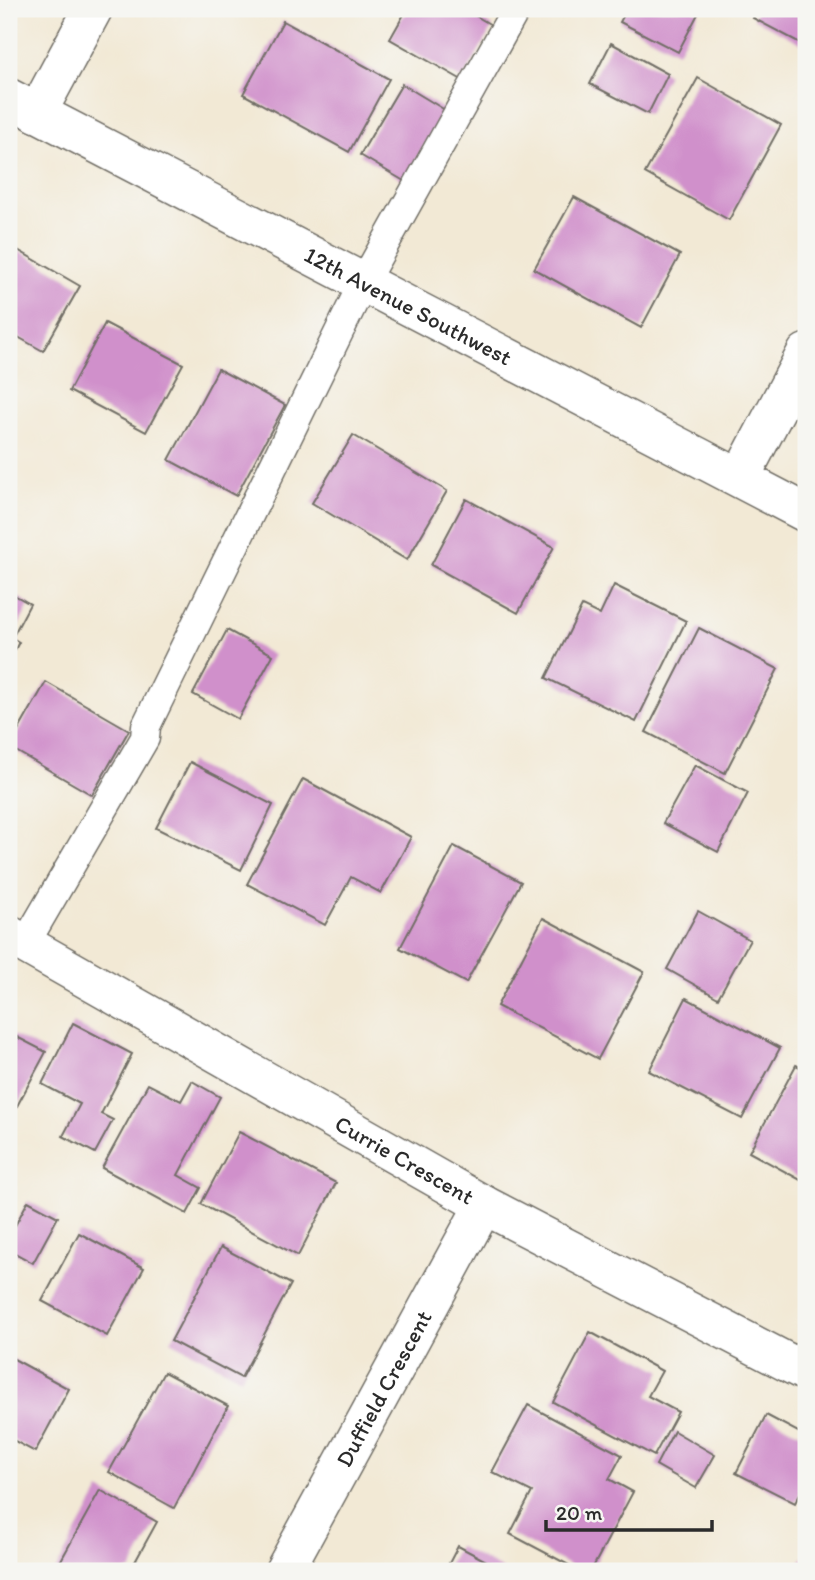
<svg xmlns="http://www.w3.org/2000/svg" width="815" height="1580" font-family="Itim,sans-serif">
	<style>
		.building { fill: #d090cb }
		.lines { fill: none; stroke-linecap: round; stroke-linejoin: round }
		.service-casing { stroke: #716e66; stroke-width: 31 }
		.minor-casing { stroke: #716e66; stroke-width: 41 }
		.service { stroke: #fff; stroke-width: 28 }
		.minor { stroke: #fff; stroke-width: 38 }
		.labels { text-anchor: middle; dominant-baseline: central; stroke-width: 6; stroke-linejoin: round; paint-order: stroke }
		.street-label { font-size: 23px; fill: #2b2b2b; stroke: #f6f6f2 }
	</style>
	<rect width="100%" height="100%" fill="#f6f6f2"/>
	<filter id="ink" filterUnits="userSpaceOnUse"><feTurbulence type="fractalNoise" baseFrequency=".0143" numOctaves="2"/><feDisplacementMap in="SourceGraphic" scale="14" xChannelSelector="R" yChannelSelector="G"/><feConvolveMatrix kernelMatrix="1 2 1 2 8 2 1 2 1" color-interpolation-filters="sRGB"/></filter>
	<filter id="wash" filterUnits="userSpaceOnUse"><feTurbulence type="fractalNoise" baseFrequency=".00686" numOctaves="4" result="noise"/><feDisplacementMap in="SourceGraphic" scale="28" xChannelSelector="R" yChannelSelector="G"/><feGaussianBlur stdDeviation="1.57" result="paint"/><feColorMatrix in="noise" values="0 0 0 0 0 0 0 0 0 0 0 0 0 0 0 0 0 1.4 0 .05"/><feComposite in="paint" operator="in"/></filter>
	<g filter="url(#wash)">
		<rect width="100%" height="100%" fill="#f2e9d5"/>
		<g id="blocks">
			<g class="building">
				<polygon points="407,9 464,9 493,26 462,80 390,39"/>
				<polygon points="627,9 692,9 699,12 678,52 620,22"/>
				<polygon points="758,9 806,9 806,46 753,18"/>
				<polygon points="283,21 389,79 349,152 243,94"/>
				<polygon points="611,43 668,74 648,114 590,84"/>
				<polygon points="698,78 781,125 729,220 645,173"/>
				<polygon points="402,84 445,110 404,181 360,155"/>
				<polygon points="574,197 680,255 641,328 534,269"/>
				<polygon points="9,245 80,286 43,351 9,332"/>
				<polygon points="105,323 183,364 146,432 69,391"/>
				<polygon points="218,369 285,405 236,496 169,460"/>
				<polygon points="353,435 447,491 407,560 312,503"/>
				<polygon points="466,499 554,547 518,613 431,565"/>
				<polygon points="614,585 686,621 636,722 546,678 582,606 600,615"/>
				<polygon points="9,592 30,604 14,634 9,631"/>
				<polygon points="699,628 778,669 725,773 646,732"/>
				<polygon points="227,630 273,655 238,719 193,694"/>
				<polygon points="9,636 19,642 9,661"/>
				<polygon points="46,682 129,730 92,795 9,747"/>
				<polygon points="190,762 273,805 241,870 156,828"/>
				<polygon points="695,765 748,793 718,852 663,823"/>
				<polygon points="303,779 411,837 381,893 351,877 325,925 247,884"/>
				<polygon points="454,846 521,882 466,983 400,948"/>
				<polygon points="698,911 750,940 718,998 667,969"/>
				<polygon points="543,918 644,972 598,1059 497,1006"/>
				<polygon points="686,998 780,1048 742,1119 649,1071"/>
				<polygon points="73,1023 132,1054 101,1114 113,1120 95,1153 63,1136 80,1104 42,1084"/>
				<polygon points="9,1033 46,1052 9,1121"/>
				<polygon points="796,1065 806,1070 806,1183 749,1152"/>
				<polygon points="192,1081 220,1097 178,1175 201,1188 187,1214 102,1168 148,1084 181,1101"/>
				<polygon points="239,1132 336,1183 298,1256 201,1204"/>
				<polygon points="28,1201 58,1217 33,1263 9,1250 9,1237"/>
				<polygon points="79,1233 144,1268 107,1336 42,1301"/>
				<polygon points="221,1247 291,1284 241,1378 171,1341"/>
				<polygon points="590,1332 662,1371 648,1396 678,1412 654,1456 553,1402"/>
				<polygon points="12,1358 69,1389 35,1452 9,1438 9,1364"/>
				<polygon points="164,1372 228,1406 174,1508 109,1472"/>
				<polygon points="528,1405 622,1455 609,1479 633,1492 591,1571 580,1571 510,1534 532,1492 492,1472"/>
				<polygon points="766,1415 806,1436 806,1482 795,1503 736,1473"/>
				<polygon points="674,1431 715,1455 696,1488 656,1465"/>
				<polygon points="100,1490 157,1522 130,1571 55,1571"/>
				<polygon points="458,1546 505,1571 445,1571"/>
				<polygon points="802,1558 806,1559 806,1571 796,1571"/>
			</g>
		</g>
	</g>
	<g filter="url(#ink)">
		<use href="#blocks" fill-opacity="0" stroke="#716e66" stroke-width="2"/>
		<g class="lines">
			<defs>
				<polyline id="service" points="25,944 145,738 146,726 363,283 516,9"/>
				<g id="minor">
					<path id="s1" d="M9,98l797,415"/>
					<polyline points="37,113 93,9"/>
					<polyline points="740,478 806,353"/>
					<path id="s2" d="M9,935l475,270 322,167"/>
					<path id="s3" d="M284,1571l200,-366"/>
				</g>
			</defs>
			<use href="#service" class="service-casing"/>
			<use href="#minor" class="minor-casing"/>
			<use href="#service" class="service"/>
			<use href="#minor" class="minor"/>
		</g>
	</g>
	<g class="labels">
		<g class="street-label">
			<text stroke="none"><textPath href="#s1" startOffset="450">12th Avenue Southwest</textPath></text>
			<text stroke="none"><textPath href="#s2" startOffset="455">Currie Crescent</textPath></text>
			<text stroke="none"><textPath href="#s3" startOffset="208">Duffield Crescent</textPath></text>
		</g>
	</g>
	<rect width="815" height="1580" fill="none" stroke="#f6f6f2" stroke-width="35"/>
	<path d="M546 1520v10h166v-10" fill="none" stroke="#2b2b2b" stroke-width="3.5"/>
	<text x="556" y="1520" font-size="21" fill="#2b2b2b" stroke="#f6f6f2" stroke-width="5" paint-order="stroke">20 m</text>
</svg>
